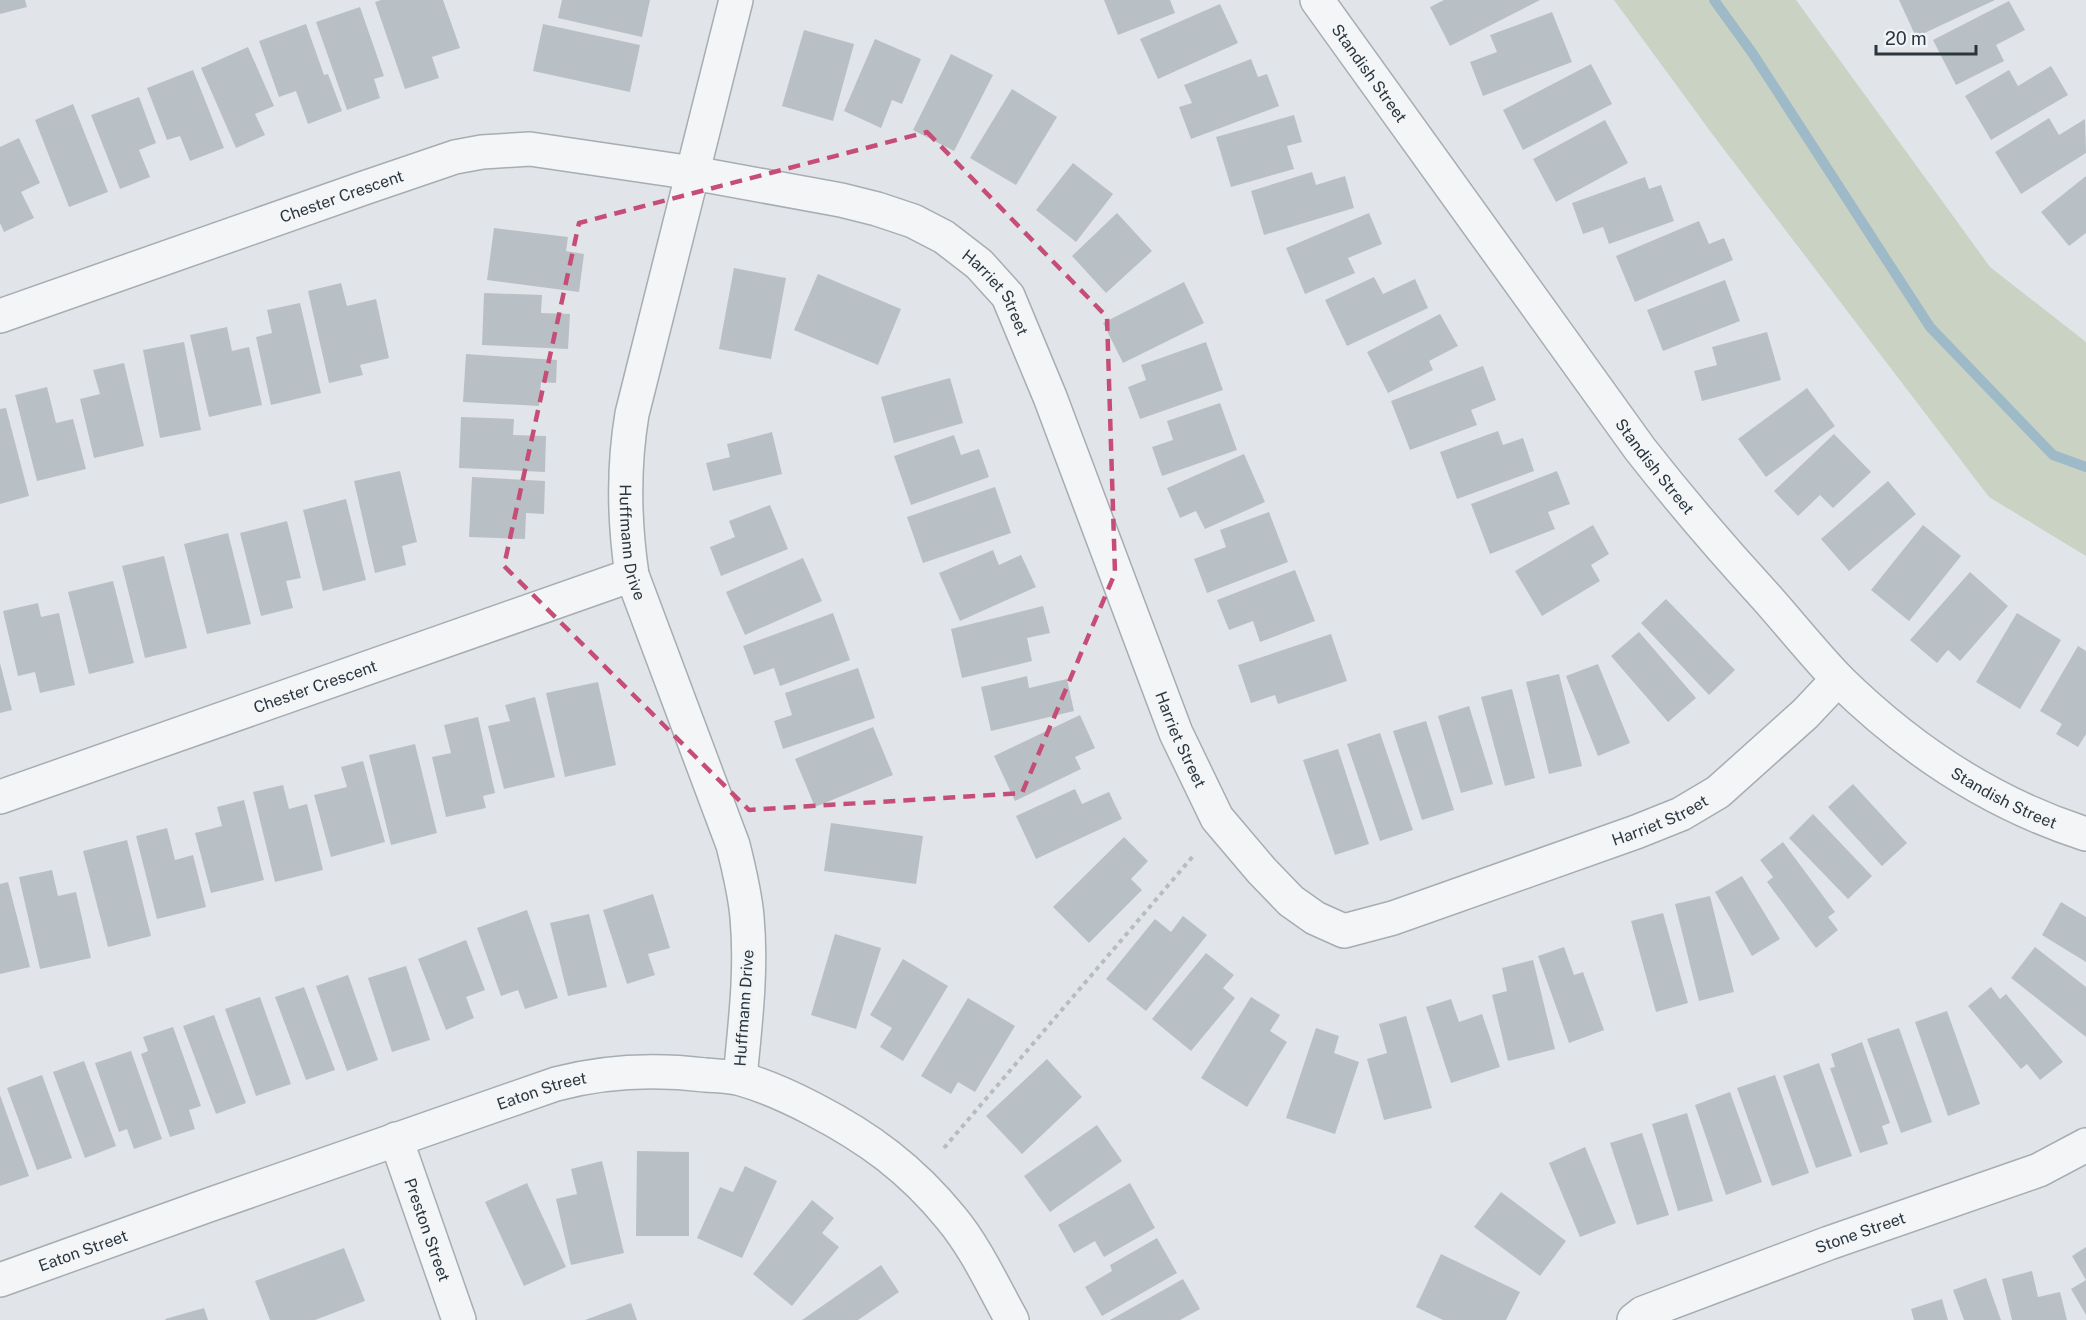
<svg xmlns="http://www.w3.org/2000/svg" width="2086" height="1320" font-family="'Public Sans',sans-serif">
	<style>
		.green { fill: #c9d2c3 }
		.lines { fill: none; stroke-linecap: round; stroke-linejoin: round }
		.stream { stroke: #9eb9c7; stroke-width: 10 }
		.building { fill: #b8c0c5 }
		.minor-casing { stroke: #a6adb3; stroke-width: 36 }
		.path { stroke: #b7bcc0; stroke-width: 4; stroke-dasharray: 4.5 4.5; stroke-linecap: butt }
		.minor { stroke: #f3f5f7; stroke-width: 33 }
		.marked { fill: none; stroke: #c64e76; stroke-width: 4.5; stroke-dasharray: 12 8; stroke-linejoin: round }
		.labels { text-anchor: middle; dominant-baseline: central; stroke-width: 5; stroke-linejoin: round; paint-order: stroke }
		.street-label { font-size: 16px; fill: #2a363f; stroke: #f0f4f6 }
	</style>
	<rect width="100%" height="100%" fill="#e1e5e9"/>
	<polygon class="green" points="1614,0 1796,0 1990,267 2086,342 2086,556 1989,497 1713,135"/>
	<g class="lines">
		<polyline class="stream" points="1714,0 1753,54 1930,327 2053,455 2086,467"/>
	</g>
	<g class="building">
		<polygon points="0,0 25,0 27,7 0,14"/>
		<polygon points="381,0 443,0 460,48 432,57 439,78 405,89 375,2"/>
		<polygon points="562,0 650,0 642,37 558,18"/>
		<polygon points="1104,0 1170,0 1175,13 1118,35"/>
		<polygon points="1444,0 1540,0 1450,46 1430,7"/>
		<polygon points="1899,0 1995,0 1916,37"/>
		<polygon points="2009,1 2025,30 1996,45 2004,61 1956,85 1933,40"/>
		<polygon points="1220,4 1238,43 1158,79 1140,39"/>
		<polygon points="360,7 384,76 374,79 380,98 347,110 316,22"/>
		<polygon points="1552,12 1572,62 1483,96 1470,62 1497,52 1490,35"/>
		<polygon points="306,24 324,75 328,74 342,111 308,124 296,91 279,97 259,41"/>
		<polygon points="543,24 640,45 630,92 533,71"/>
		<polygon points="804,30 854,44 833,121 782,106"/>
		<polygon points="875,39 921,59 902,104 892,100 881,128 844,111"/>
		<polygon points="248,47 274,106 255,114 265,135 236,148 201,68"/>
		<polygon points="951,54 993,75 954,151 913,130"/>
		<polygon points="1251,59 1258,77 1267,74 1279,106 1191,139 1179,107 1192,103 1184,85"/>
		<polygon points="1591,64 1612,104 1523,150 1503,110"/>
		<polygon points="2051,66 2068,95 1991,140 1965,96 2009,70 2018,86"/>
		<polygon points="193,70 224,148 190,161 180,136 167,140 147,88"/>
		<polygon points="1012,89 1057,117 1016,185 970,158"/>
		<polygon points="139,97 156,143 139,150 150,177 120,189 91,115"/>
		<polygon points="73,104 108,192 69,207 35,120"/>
		<polygon points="1294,115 1302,142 1287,146 1294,169 1231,187 1216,137"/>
		<polygon points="2049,118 2059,135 2085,119 2086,153 2021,194 1995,152"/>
		<polygon points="1605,120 1628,163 1556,202 1533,159"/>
		<polygon points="19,138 40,183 21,192 34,218 4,232 0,223 0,147"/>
		<polygon points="1073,163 1113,194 1076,242 1036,210"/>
		<polygon points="1312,172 1316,185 1345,176 1354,208 1264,235 1251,191"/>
		<polygon points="2086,176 2086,233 2069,246 2041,212"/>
		<polygon points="1645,177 1649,189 1661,185 1674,221 1609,244 1603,227 1583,234 1572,203"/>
		<polygon points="1117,213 1152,251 1106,293 1072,256"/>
		<polygon points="1369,213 1382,244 1348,258 1355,273 1305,294 1286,248"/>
		<polygon points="1699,221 1709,244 1724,238 1733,260 1635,302 1616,256"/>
		<polygon points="494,228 568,237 566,251 584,254 579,292 487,280"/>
		<polygon points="734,268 786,278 771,359 719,349"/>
		<polygon points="818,274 901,309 878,365 794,330"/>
		<polygon points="1374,277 1383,294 1415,279 1428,308 1347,346 1325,300"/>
		<polygon points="1725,280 1740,321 1663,351 1647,310"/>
		<polygon points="1184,282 1204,323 1123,363 1103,323"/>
		<polygon points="341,283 347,306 376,299 389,358 360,365 363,375 329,383 308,291"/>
		<polygon points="484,293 542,295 541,313 570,314 568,349 482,345"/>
		<polygon points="300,303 321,393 271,405 256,337 272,333 267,310"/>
		<polygon points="1440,314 1458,346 1429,361 1433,370 1388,393 1367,352"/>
		<polygon points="227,327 232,351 249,347 262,405 209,417 190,335"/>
		<polygon points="1767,332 1781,380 1702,401 1694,371 1717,365 1712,347"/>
		<polygon points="184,342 201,430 160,438 143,350"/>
		<polygon points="1206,342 1223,390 1140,419 1128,387 1146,380 1141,365"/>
		<polygon points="466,354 557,360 556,383 541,382 539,406 463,402"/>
		<polygon points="124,363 144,446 94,458 80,399 100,394 93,370"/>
		<polygon points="1483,366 1496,400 1471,410 1477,425 1410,450 1391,401"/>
		<polygon points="950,378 963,423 894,443 881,397"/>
		<polygon points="47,387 56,423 73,419 86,469 37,481 15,395"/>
		<polygon points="1807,388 1835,426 1766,477 1738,439"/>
		<polygon points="1220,403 1237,450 1162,476 1152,447 1173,440 1167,421"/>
		<polygon points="6,408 29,496 0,504 0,409"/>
		<polygon points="461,417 514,419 513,435 546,436 545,472 459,468"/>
		<polygon points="1498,431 1503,445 1523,438 1534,471 1457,499 1440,452"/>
		<polygon points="772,432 782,474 713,491 706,463 730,457 727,444"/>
		<polygon points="1834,434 1871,472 1833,508 1820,495 1798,516 1774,491"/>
		<polygon points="954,435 961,455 979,449 989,477 911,505 894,456"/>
		<polygon points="1244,454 1265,502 1205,529 1196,511 1180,518 1167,488"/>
		<polygon points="400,471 417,542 402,546 406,565 375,573 354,481"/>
		<polygon points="1557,471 1570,504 1548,512 1555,529 1490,554 1471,504"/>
		<polygon points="472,477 545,481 544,514 526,513 525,539 469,537"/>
		<polygon points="1888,481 1916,514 1849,571 1821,539"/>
		<polygon points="995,487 1011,533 923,563 907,517"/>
		<polygon points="346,499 366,580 323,591 303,510"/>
		<polygon points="770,505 788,549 721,576 710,547 735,537 729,521"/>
		<polygon points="1269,512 1288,562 1207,593 1194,559 1226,547 1220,530"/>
		<polygon points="287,521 301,578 286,581 293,608 261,616 240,533"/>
		<polygon points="1593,525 1609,554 1591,565 1600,581 1542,616 1515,571"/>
		<polygon points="1923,525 1961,556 1909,621 1871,590"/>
		<polygon points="228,533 251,624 207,634 184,544"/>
		<polygon points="993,550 999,565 1021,555 1036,587 960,621 939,573"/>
		<polygon points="164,556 187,648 145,658 122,566"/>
		<polygon points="803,558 822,601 745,635 726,592"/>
		<polygon points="1295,570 1315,621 1260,642 1253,621 1229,630 1217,600"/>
		<polygon points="1970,572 2008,606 1960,661 1948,650 1937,663 1910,640"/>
		<polygon points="113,581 134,663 89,674 68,592"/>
		<polygon points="1666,599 1735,670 1709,695 1641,623"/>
		<polygon points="38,603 41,617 59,613 75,685 40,693 35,672 18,676 3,611"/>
		<polygon points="1043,606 1050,633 1027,638 1032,661 962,678 951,629"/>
		<polygon points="833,613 850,660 780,686 774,668 754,675 743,646"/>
		<polygon points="2017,613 2061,640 2020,709 1976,682"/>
		<polygon points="1639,632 1696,698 1668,722 1611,656"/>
		<polygon points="1331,634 1347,681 1278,704 1275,695 1251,703 1238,665"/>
		<polygon points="2078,646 2086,651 2086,734 2078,747 2056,734 2062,724 2040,711"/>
		<polygon points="0,663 12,710 0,713"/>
		<polygon points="1598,664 1630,743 1598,756 1566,676"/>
		<polygon points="858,668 875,718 783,749 774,721 792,715 785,693"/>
		<polygon points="1559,674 1582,766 1549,774 1526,682"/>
		<polygon points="1027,676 1029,688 1067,679 1074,711 991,731 981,687"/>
		<polygon points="598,682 616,765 565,777 546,693"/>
		<polygon points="1512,689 1535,778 1505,786 1481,697"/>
		<polygon points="535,697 555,777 504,789 488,726 510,721 505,705"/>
		<polygon points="1469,706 1493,784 1461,793 1438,716"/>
		<polygon points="1080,715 1095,748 1075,757 1081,769 1015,801 994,756"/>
		<polygon points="478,717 495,793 483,796 486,808 446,817 432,757 451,753 444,725"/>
		<polygon points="1426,721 1454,810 1422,820 1393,731"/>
		<polygon points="873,727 893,775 815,807 795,759"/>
		<polygon points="1380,733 1413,830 1380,841 1347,744"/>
		<polygon points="415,744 437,833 391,845 369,755"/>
		<polygon points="1338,749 1369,844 1335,855 1303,760"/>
		<polygon points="363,761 385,842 331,857 314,795 347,787 341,767"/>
		<polygon points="1853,784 1907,843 1882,866 1828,807"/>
		<polygon points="283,785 289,809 307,804 323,870 275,882 253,792"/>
		<polygon points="1075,789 1082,804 1109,792 1122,819 1036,859 1016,816"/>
		<polygon points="244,800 264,880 211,893 195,833 222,826 217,807"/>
		<polygon points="1813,814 1872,876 1848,899 1789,838"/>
		<polygon points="831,823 923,836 916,884 824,871"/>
		<polygon points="167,828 175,860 193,855 206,907 157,919 136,836"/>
		<polygon points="1124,837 1148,861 1131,879 1142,890 1089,943 1053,907"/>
		<polygon points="127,840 151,936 108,947 83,851"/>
		<polygon points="1783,842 1835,912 1828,917 1838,930 1816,948 1767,882 1773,877 1760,860"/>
		<polygon points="52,870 58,896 76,892 91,958 40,969 19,877"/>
		<polygon points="1742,876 1780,939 1752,956 1715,892"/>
		<polygon points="8,882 30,967 0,974 0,884"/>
		<polygon points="653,894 670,948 648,954 655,975 627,984 603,910"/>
		<polygon points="1710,896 1734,992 1699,1001 1675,904"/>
		<polygon points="2061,902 2086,917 2086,962 2042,935"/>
		<polygon points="527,910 558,998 525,1009 518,990 501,996 477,928"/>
		<polygon points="1663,913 1688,1003 1656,1012 1631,921"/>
		<polygon points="589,914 607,987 568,996 550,923"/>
		<polygon points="1183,916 1207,935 1146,1011 1106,979 1155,919 1171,932"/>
		<polygon points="835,934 881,948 856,1029 811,1015"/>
		<polygon points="466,940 485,990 466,997 474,1018 446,1030 418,959"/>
		<polygon points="1564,947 1574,975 1583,972 1604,1030 1569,1043 1538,956"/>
		<polygon points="2035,947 2086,987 2086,1037 2011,978"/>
		<polygon points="1206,953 1234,975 1223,988 1235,998 1191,1051 1152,1019"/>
		<polygon points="903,959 948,986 903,1061 880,1047 892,1028 870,1015"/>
		<polygon points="1533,960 1555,1049 1508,1061 1492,995 1507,991 1502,968"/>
		<polygon points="406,966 430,1040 392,1052 368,978"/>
		<polygon points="348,975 378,1060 347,1071 316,986"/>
		<polygon points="304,987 335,1070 306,1080 275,997"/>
		<polygon points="1991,987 2000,999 2006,994 2063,1062 2040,1080 2027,1064 2021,1069 1968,1006"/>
		<polygon points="260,997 291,1084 256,1096 225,1009"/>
		<polygon points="1251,997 1280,1015 1270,1031 1287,1042 1247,1107 1201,1078"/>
		<polygon points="968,998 1015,1026 975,1092 958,1082 951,1094 921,1076"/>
		<polygon points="1451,999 1459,1022 1482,1014 1500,1067 1451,1083 1426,1007"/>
		<polygon points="1947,1011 1980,1104 1948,1116 1915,1022"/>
		<polygon points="214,1015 246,1103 216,1114 183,1026"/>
		<polygon points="1406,1016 1432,1108 1384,1120 1367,1059 1387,1053 1379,1024"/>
		<polygon points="173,1027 201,1106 189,1110 195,1129 170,1137 141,1054 148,1051 143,1037"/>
		<polygon points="1316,1028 1339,1036 1334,1053 1359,1062 1335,1134 1286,1118"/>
		<polygon points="1899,1028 1932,1122 1901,1133 1867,1039"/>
		<polygon points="1862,1042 1890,1123 1882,1126 1888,1144 1860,1153 1830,1068 1835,1067 1831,1054"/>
		<polygon points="131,1051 162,1139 134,1149 127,1129 119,1132 95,1063"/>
		<polygon points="1047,1059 1082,1097 1022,1154 986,1116"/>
		<polygon points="84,1061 116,1146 85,1158 53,1072"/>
		<polygon points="1819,1063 1852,1156 1816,1168 1783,1076"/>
		<polygon points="42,1075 72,1158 37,1170 7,1088"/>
		<polygon points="1775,1075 1809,1173 1772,1186 1737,1088"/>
		<polygon points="1730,1092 1762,1182 1726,1195 1695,1105"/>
		<polygon points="0,1095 29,1176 0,1186"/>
		<polygon points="1687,1113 1713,1201 1678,1211 1652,1124"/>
		<polygon points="1097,1125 1122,1161 1050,1212 1024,1176"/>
		<polygon points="1642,1133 1669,1215 1637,1225 1610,1143"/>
		<polygon points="1585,1147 1616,1223 1580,1237 1549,1163"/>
		<polygon points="637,1151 689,1152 689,1236 636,1236"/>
		<polygon points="602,1161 624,1253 571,1265 556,1199 577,1194 571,1169"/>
		<polygon points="745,1166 777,1181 742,1258 697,1238 720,1187 733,1192"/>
		<polygon points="527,1183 566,1267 524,1286 485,1202"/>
		<polygon points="1130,1183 1155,1228 1104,1257 1095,1241 1074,1253 1058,1225"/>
		<polygon points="1501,1192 1566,1241 1540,1276 1474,1227"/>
		<polygon points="812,1200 834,1218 822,1233 839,1247 792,1306 753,1274"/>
		<polygon points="1157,1238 1177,1273 1102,1316 1085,1287 1112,1271 1110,1265"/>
		<polygon points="2086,1247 2086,1315 2071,1289 2086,1280 2072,1256"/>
		<polygon points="344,1248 365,1301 315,1320 270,1320 255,1281"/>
		<polygon points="1441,1254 1520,1292 1506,1320 1443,1320 1416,1307"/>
		<polygon points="881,1265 899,1292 858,1320 802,1320"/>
		<polygon points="2032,1271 2038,1297 2060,1292 2067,1320 2012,1320 2002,1279"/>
		<polygon points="1986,1278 2001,1320 1964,1320 1953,1290"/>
		<polygon points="1183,1279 1200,1309 1180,1320 1110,1320"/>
		<polygon points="1942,1299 1948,1320 1914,1320 1911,1309"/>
		<polygon points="631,1303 637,1320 585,1320"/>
		<polygon points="204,1308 208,1320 166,1320 165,1319"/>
	</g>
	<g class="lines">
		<defs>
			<g id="minor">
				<path id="s1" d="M736,0l-104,414c-9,54 -8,107 0,161l101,270c6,24 12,48 14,72 5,54 -2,108 -7,161"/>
				<path id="s2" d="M1317,0l323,449c40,51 82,100 126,148 24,27 47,56 72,82 70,69 154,125 248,155"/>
				<path id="s3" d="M0,316l364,-128 91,-31 27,-5 48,-3 163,24 148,27 36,9 36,12 31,16 35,27 29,32 42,101 126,336 41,85 45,53 29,30 24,17 29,13 49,-13 243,-86 45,-18 37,-22 87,-78 33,-35"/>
				<path id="s4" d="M0,797l632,-222"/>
				<path id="s5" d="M396,1139l63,181"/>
				<path id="s6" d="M0,1280l206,-74 350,-122c49,-13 99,-15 149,-9 12,1 25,1 36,4 25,7 49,18 72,30 56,29 98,60 138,109 25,30 42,68 61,102"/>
				<path id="s7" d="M1634,1320l9,-7 186,-70 210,-73 47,-25"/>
			</g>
		</defs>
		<use href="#minor" class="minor-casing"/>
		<polyline class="path" points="944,1148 1194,855"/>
		<use href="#minor" class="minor"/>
	</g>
	<path class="marked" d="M927,132l180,185 8,256 -93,220 -273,17 -245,-244 75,-343z"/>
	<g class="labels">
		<g class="street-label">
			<text stroke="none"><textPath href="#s2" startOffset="90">Standish Street</textPath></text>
			<text stroke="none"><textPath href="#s3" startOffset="362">Chester Crescent</textPath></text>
			<text stroke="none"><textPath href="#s3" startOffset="1060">Harriet Street</textPath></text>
			<text stroke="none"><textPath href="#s2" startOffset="576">Standish Street</textPath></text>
			<text stroke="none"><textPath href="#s1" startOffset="556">Huffmann Drive</textPath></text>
			<text stroke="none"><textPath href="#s4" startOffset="334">Chester Crescent</textPath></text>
			<text stroke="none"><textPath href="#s3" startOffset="1546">Harriet Street</textPath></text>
			<text stroke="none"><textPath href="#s2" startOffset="1062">Standish Street</textPath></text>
			<text stroke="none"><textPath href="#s3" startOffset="2140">Harriet Street</textPath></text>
			<text transform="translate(744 1008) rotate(-86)">Huffmann Drive</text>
			<text stroke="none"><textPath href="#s6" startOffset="574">Eaton Street</textPath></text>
			<text stroke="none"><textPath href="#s5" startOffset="96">Preston Street</textPath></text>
			<text stroke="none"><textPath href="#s7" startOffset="243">Stone Street</textPath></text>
			<text stroke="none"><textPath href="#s6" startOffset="88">Eaton Street</textPath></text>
		</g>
	</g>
	<path d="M1876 45v9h100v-9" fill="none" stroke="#2a363f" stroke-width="3"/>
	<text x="1885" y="45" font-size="18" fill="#2a363f" stroke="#f0f4f6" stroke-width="4.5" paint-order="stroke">20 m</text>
</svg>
